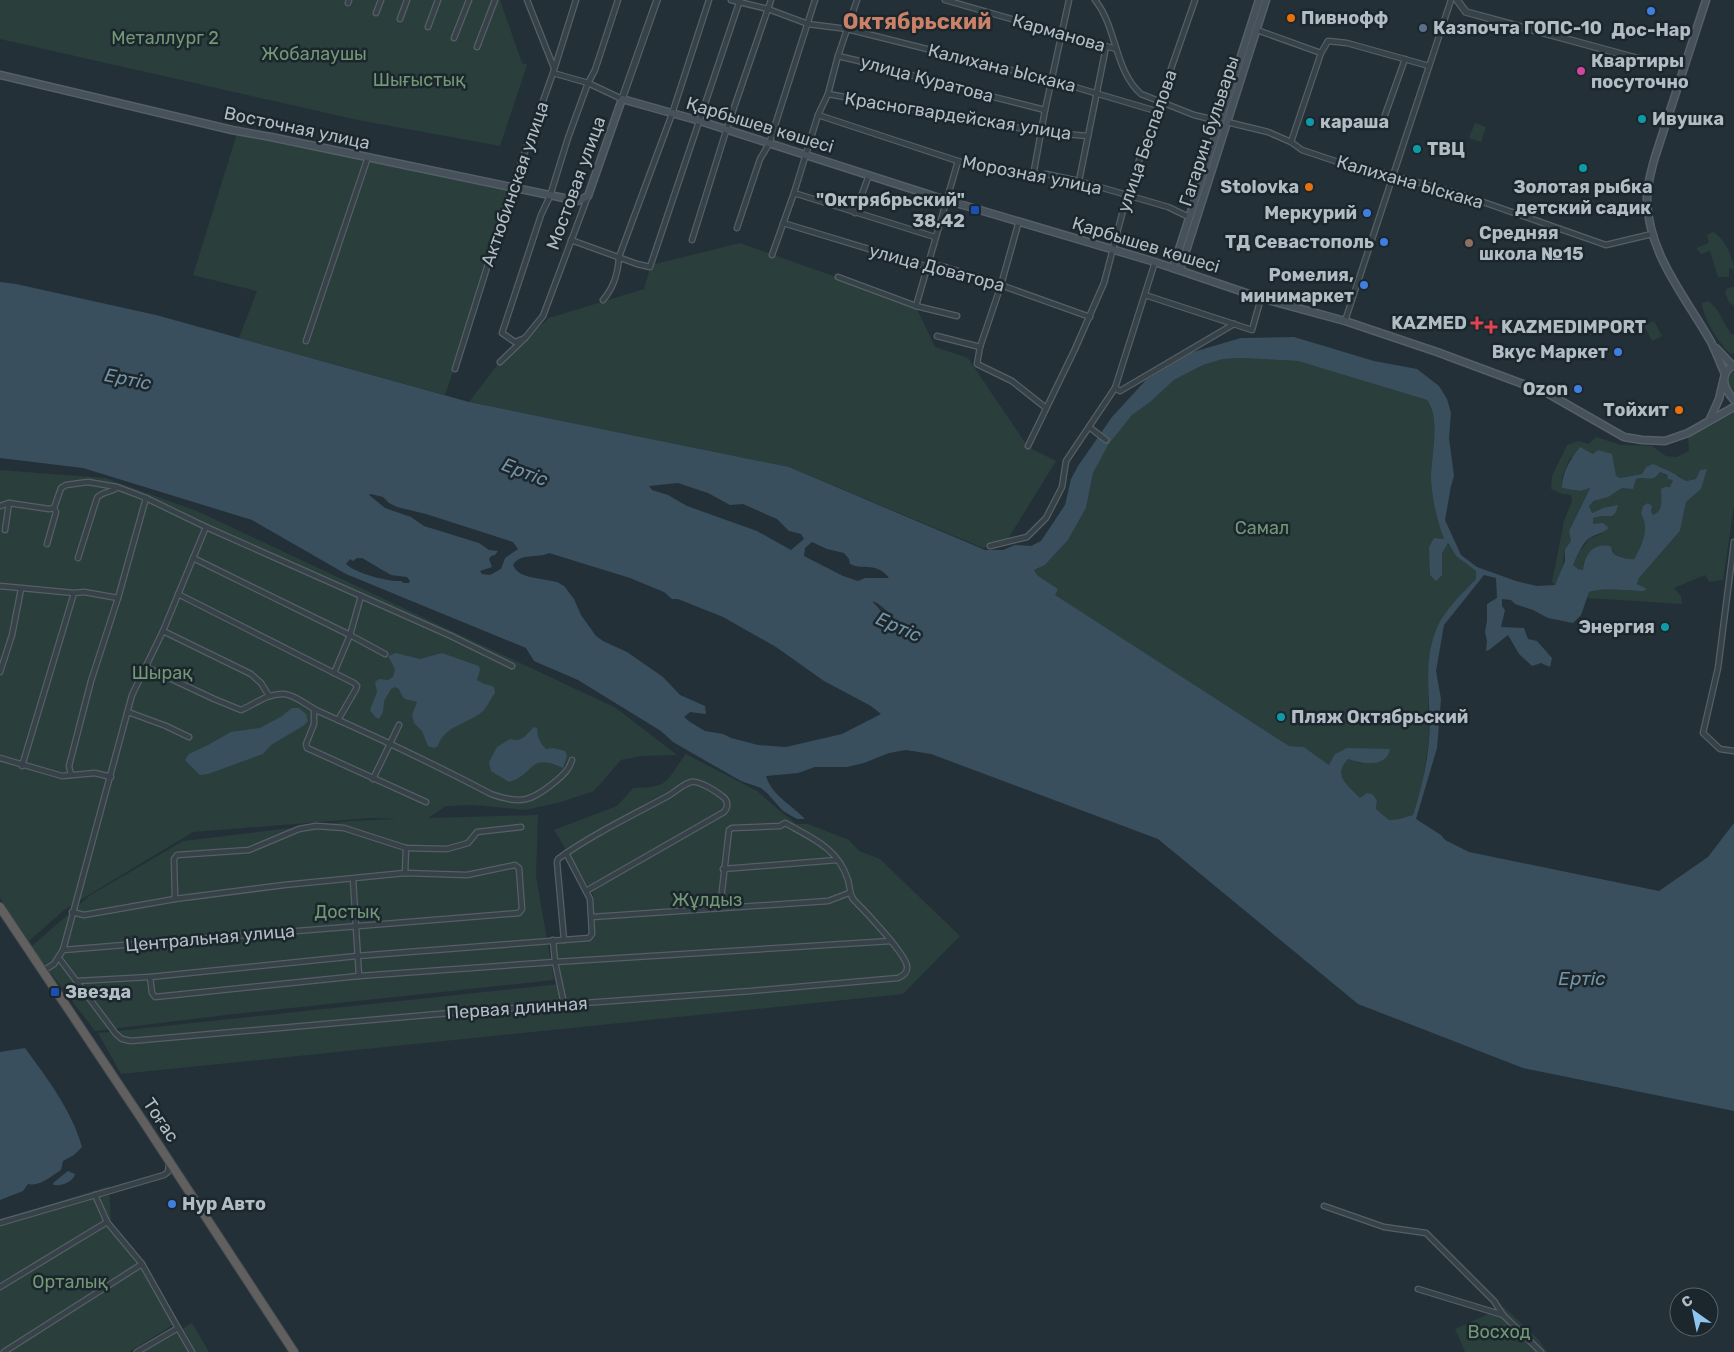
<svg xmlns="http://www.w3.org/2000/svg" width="1734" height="1352" font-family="Rubik,sans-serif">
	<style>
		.green { fill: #2a3e3b }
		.water { fill: #394f5d; fill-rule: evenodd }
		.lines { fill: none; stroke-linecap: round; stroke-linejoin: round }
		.minor-casing { stroke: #555f66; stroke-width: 7 }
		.tertiary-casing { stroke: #555f66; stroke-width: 8 }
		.secondary-casing { stroke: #555f66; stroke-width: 9 }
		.trunk-casing { stroke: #424c53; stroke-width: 10 }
		.minor { stroke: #374148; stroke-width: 4.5 }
		.tertiary { stroke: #374148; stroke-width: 5.5 }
		.secondary { stroke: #46515b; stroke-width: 6 }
		.trunk { stroke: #62605e; stroke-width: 8 }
		.shop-dot { fill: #3f7fe0; stroke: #1c262d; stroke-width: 2 }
		.food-dot { fill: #e8710a; stroke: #1c262d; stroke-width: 2 }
		.service-dot { fill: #5c6f8a; stroke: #1c262d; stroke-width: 2 }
		.hotel-dot { fill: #d1479c; stroke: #1c262d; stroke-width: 2 }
		.culture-dot { fill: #0f9aa8; stroke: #1c262d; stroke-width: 2 }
		.transit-dot { fill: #1a4fb4; stroke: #1c262d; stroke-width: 2 }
		.education-dot { fill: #8d6e63; stroke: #1c262d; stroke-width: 2 }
		.health-dot { fill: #e0444e; stroke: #1c262d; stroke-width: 2 }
		.labels { text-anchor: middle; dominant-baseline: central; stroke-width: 5; stroke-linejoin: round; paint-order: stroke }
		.poi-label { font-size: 18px; font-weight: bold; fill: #b2bcc4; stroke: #1c262d; text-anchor: start }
		.street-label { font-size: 18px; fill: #b2bcc4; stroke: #1c262d }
		.park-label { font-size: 18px; fill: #729875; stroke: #1c262d }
		.water-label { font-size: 19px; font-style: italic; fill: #7593a5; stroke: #1c262d }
		.district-label { font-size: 22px; font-weight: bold; fill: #ca8168; stroke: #1c262d }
	</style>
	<rect width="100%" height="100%" fill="#243038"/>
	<g class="green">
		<polygon points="0,0 500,0 522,63 527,65 500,146 358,120 0,39"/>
		<polygon points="1475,123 1486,127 1481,142 1469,138"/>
		<polygon points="239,127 515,192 445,395 239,338 257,291 193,275"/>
		<path d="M1713,232c11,5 21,27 21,38l-5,-2v9h-11l-8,-26 -9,3 -5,-6 13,-5 -2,-8z"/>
		<polygon points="740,243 915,305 935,347 968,358 1028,447 1056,461 1003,547 983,548 789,467 469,402 498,364 549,318 644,289 651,265"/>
		<polygon points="1733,287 1734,288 1734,306 1729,302 1725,293 1727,288"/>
		<path d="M1708,301c13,9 15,23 24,34l2,-1v19l-3,1c-11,-8 -29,-38 -29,-51z"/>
		<polygon points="1654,321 1662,336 1652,341 1644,325"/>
		<path d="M1243,358l55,3 129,39c14,18 4,56 4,79 1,20 6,41 14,60l-11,-1 8,37v-22l5,-10 9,13 20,15v8l-32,37 -16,55 1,68 -7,47 -9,29 -14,4 -10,1 -13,-11 1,-9 -17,-2c-12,-13 -28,-22 -12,-39l14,5 -15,-16 -17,18 -26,-19 -15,-1 -235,-151 4,-6 -21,-14 -3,-5 11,-5 23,-25 18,-32 7,-35 14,-28 25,-30 17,-12 25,-23 29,-15 20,-6z"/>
		<path d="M1734,372v25c-5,-7 -8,-16 -4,-24z"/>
		<path d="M1734,413v93l-11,74 -14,2 -4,-7 -31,13 7,8 1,8 -95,-6 2,-6c15,-5 37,-1 54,-1l3,-2 -9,-5 2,-6 41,-47 6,-29 15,-13 -4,-15v5l-11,2 -7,-5 -33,-9 -4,7 -21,4 -5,-1 -3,-8 -20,-15 -23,4 -8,19v11l18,3 10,-4 -21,44 2,10 -6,8 -3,19 -7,17 -3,-3 12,-61 8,-20 -1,-6 -9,-1 -11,-5 1,-13 15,-31 11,-4 11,3 7,-7 25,8 31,1 14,10 11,1 12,-6 -1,-13z"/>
		<polygon points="0,470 105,478 197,511 616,708 677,755 641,756 621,760 594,791 561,802 525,810 473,805 446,806 428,818 538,815 536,876 554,980 234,1014 95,1031 31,947 89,896 183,841 349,821 397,819 371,818 193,832 64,910 29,941 0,898"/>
		<path d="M1660,472l13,8v4l-12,11 3,6 -7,13 -4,1 -2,-4 -8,-5 -2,8c9,13 1,33 -7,45 -6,1 -14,-2 -20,-5l-1,-4 -29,12 -1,8 -5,-1 -5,-4 7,-14 10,-13 12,-4 -10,-10 1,-6 9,-2h10l5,-10 -14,2 -11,5 -3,-7c8,-8 18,-8 27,-14 7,-4 15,-13 24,-14 9,-2 13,4 20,-6z"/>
		<path d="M686,754l71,37 24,21 16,12h11l41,16 10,11 21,8 80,77 -57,58 -782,80 -23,-41 461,-49 -6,-44 41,-3 -1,-43 -39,-64 63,-24 16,-18c38,-1 31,-5 53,-34z"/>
		<polygon points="109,1186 111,1222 142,1262 178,1322 129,1352 0,1352 0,1220"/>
		<polygon points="1504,1307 1538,1339 1547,1352 1465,1352 1455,1329"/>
		<polygon points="192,1323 209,1352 144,1352"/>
	</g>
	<g class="water">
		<path d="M0,282l16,2 140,31 313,87 320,65 196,83h18l12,-5 16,1 10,-5 24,-36 6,-26 7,-13 34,-49 34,-37 47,-28 48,-14 53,-1 80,24 43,8 22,17 8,13 4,14 -2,25 5,38 -3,10 -6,34 16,35 16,12 39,14 21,5 18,-1 10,-24v-12l6,-8 -2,-10 21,-43 -10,3 -18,-3c0,-16 8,-28 18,-41l13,7 5,-4 14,4 4,22 4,2 22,-4 4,-7 7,-3 18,8 15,9 10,-2 4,-9 7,-1 -6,20 -15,13 -6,29 -41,47 -2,6 10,5 -4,2c-16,0 -39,-4 -54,1l-8,23 -8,8 -25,-5 -15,-8 -18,-6 -4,-4 -9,-1v7l3,4 -4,17 23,1 4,11 9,2 15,17 -2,9 -9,-4 -9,3 -13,-12 -11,-19 -19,15 -3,1 1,-10 -2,-9 2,-11v-17l10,-6 -1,-20 -12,-3 -40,50 -8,46 5,28 -4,49 -21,71 25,16 4,5 24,12 190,39 49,-34 26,-34v288l-211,-43 -165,-64 -200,-165 -227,-85 -25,-4 -17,3 -25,10 -17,4h-32l-17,6 -32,3c6,20 26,29 39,43h-8l-14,-8 -16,-18 -6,-5 -20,-7 -49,-28 -19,-11 -12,-11 -83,-51 -44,-19 -8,-13 -180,-74 -94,-54 -169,-52 -83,-10zM1243,358l55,3 129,39c14,18 4,56 4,79 1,20 6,41 13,60l-10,-1 -5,9 1,28 6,6 6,-6v-22l6,-10 8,13 20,15v8c-15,16 -34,33 -41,54 -13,35 -3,72 -6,107 -2,26 -8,50 -16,75l-14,4 -10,1 -13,-11 1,-9 -5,-6 -5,-1 -7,5c-12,-13 -28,-22 -12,-39 14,5 39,9 42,-10l-43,-1 -12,6 -6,11 -25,-18 -15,-1 -234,-151 3,-6 -21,-14 -3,-5 11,-5 23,-25 18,-32 7,-35 15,-28 24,-30 17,-12 25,-23 29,-15 20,-6zM1660,472l7,3 1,4 5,1 -3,7h-5l-4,2c0,10 3,22 -8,26l-2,-4 1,-5 -4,-3 -5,3 -2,8c9,13 1,32 -7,45 -4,1 -16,-2 -20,-5 -2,-2 -2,-5 -4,-8 -17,-3 -25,8 -27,24l-5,-1 -5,-4c4,-8 9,-23 18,-28 6,-3 12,-4 18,-9l-6,-5 -10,1v-6l9,-2h10l4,-4 2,-7 -15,3 -11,5 -3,-7 5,-5 14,-4 14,-9 11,1 3,-10c10,-4 16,5 24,-7zM678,483l30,10 22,12 13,-1 34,15 12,12 12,3 3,5 -13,11 -34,-19 -70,-25 -19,-11 -16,-5 -3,-4zM371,494l12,3 6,6 8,4 29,7 87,28 5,7 -13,9 -4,11 -11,6 -8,-1 -2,-3 12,-4 -3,-8 2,-3 4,-1 3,-4 -9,-1 -10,-7 -55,-17 -13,-9 -26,-9 -16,-13zM812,542l15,7 17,4 5,6 1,5c15,7 26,-3 39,14h-24l-7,3 -15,-5 -39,-20 1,-8zM549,553l81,25 34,14 8,7h6l45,18 53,30 48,34 47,25 10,8 -39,20 -56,13 -28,-2 -27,-7 -8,-4 -18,-3 -15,-9 -6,-5 6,-5 16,2 -1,-8 -25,-11 -17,-18 -36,-25 -24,-11 -7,-5 -15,-21 -7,-16 -10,-13 -7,-4 -27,-5 -9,-3 -5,-4 -3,-5c8,-13 24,-6 36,-12zM357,558h5l29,17 16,2 3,4 -1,2h-5l-3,-2c-13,1 -46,-8 -55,-17l4,-5 3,2zM872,601c11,3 25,21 33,30l-3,3 -3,-3z"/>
		<path d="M396,653l24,6 22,-6 37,13 1,4 -3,10c5,4 11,4 17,7l1,6c-4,5 -7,12 -11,17 -14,14 -40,15 -46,36l-4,2 -6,-2 -6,-15 -8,-8 -2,-8 5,-13c-12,-4 -12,1 -18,-13l-4,-2 -4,2 -7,12 -1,11 -4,7 -4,-2 -5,-7 7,-18 -2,-10 4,-3 9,1 5,-3 2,-8 -7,-13z"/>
		<polygon points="292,708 299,708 306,714 308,721 303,726 271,745 263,754 208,774 200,775 185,760 189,754 208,745 231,732 260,728 282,716"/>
		<path d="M534,727l3,1c0,9 3,15 9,21l7,-1 12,3 2,5 -4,12c-35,-16 -27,6 -54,14l-18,-11 -2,-9 8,-15 13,-8c13,4 16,-5 24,-12z"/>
		<path d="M25,1048c22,30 47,63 57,99l-8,8 -11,6 -2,9c-10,6 -21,17 -33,14l-5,7 -23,9v-148z"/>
		<path d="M68,1171l7,3c-2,8 -13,12 -21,11l-1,-2z"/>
	</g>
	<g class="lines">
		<defs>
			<g id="minor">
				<polyline points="527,0 554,68"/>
				<polyline points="731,0 768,9 808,24 847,29 1051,80 1156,111"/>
				<polyline points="945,0 1116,49"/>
				<path d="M1095,0c22,27 19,70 46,94l53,21 25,6"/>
				<polyline points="348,3 349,0"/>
				<polyline points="376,13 381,0"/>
				<polyline points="400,19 407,0"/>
				<polyline points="428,27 438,0"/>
				<polyline points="1257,30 1321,53"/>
				<polyline points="454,38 469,0"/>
				<polyline points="477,47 495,0"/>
				<polyline points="838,56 880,66 938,83 1045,110"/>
				<polyline points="553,73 588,83 622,99"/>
				<polyline points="828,94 1041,132 1088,136"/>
				<polyline points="818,115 976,167 1033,176 1046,174 1079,181 1168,207 1189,217"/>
				<polyline points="1385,115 1405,59"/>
				<polyline points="1227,122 1268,132 1291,142 1302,150 1341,163 1392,175 1463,195 1606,245 1652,234"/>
				<polyline points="1291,142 1321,53 1328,41 1347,43 1429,66"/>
				<polyline points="1033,176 1045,110 1069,0"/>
				<polyline points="1079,181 1106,47"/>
				<polyline points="794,193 935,237"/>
				<polyline points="855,213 869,175"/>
				<polyline points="783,223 925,266 928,264 945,267 981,278 1090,317"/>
				<polyline points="737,228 760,159 769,144 815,0"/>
				<polyline points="571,240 637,264 650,267 740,0"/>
				<polyline points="692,240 726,131 771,0"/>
				<polyline points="772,255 794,193 818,115 828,94 838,56 857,0"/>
				<polyline points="838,277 916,306 957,316"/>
				<polyline points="1145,295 1252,330 1261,298"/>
				<path d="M603,300c11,-13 15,-26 16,-43l53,-143 37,-114"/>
				<polyline points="916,306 958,161"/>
				<polyline points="1345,321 1451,0"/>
				<polyline points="937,336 980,347 977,364 1012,381 1046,408"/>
				<polyline points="525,338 515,342 502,333 541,215 550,196 568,138 588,83 595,70 618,0"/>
				<polyline points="306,341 368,157"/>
				<polyline points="980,347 1001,285 1019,221"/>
				<polyline points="500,362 525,338 543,316 588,196"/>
				<polyline points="455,369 512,188 553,73 576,0"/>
				<polyline points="1115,388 1120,391 1234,324"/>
				<polyline points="1089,427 1106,440"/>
				<polyline points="1028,446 1075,349 1104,283 1127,195 1195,0"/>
				<polyline points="0,506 9,503 49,509 54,508 61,488 66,485 88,482 117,487 146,498 206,527 451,636 512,666"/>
				<polyline points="5,530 9,503"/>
				<polyline points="1734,542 1718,668 1703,733 1720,749 1734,751"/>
				<polyline points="47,544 56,512 54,508"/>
				<polyline points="990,546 1027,537 1046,518 1062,487 1066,461 1115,388 1155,262"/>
				<path d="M78,558l19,-60c5,-7 13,-5 20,-10"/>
				<polyline points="193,558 350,635 385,654"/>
				<polyline points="0,586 74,593 84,592 118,598"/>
				<polyline points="178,594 354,683 357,686 356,689 338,720"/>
				<polyline points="163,631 251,674 261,683 269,696"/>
				<path d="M146,667l68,32 27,11c14,-6 27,-17 43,-16 12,1 23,12 34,17 59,26 116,53 173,83 30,11 41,7 65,-13 8,-7 13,-11 16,-21"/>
				<polyline points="0,672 12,635 21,589"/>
				<polyline points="334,673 350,635 361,596"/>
				<polyline points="314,709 314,724 306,744 307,748 426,802"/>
				<polyline points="128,712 166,726 189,737"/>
				<polyline points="0,758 62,776 95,773 111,777"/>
				<polyline points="22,766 74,593"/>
				<polyline points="71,775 69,766 91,681 118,598 146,498"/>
				<polyline points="373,779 399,725"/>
				<polyline points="723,869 837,860"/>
				<polyline points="405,873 406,848"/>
				<polyline points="353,879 359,976"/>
				<polyline points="175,899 174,859 177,855 249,850 299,829 316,826 344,828 406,848 447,849 468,843 477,832 521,827"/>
				<polyline points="592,917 828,901 849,893"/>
				<polyline points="553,940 555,962 564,1004"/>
				<path d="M564,940l-7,-78 1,-3c35,-25 73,-43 110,-63 7,-4 15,-12 23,-14 7,-2 25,9 31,14 6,4 7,10 2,16l-138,79"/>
				<polyline points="63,950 519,913 522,909 519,868 515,865 467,875 405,873 284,885 175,899 84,915 72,912"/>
				<path d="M59,958l57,76 6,5 9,2 342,-30 278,-20 147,-13c5,-2 10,-6 9,-12 -2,-13 -43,-56 -54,-67 -4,-7 -3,-13 -5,-19 -10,-32 -36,-42 -63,-57l-5,3 -48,2 -3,2 -9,78"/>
				<polyline points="43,971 54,964 63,950 132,695 163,631 206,527"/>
				<polyline points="150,977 152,993 155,997 359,976 555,962 891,941"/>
				<polyline points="77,981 150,977 357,956 589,938 592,934 590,899 566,853"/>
				<polyline points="95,1195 107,1222 142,1264 178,1328"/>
				<polyline points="1324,1206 1384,1227 1426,1233 1494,1301 1503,1315 1541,1352"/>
				<polyline points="0,1223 164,1175 168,1172 169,1163"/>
				<polyline points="0,1287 107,1222"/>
				<polyline points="1418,1289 1503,1315"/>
				<polyline points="4,1352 142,1264"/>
				<polyline points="137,1352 178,1328 192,1352"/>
			</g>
			<g id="tertiary">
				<polyline points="1457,0 1466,12 1636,58 1685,65"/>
				<polyline points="622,99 657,0"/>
			</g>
			<g id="secondary">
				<path d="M1706,0l-51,157c-4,14 -8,28 -8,42 1,55 38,97 64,143 5,10 9,21 14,32"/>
				<polyline points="0,75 232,130 271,137 578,201 588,196 622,99 700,121 946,200 1155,262 1261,298 1345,321 1437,352 1547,393 1624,437 1642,440 1665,441 1688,433 1734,407"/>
				<polyline points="1173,268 1259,0"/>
				<polyline points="1180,270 1266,0"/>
				<polyline points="1716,348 1733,366"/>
				<path d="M1734,365c-16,9 -10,24 0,35"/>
				<polyline points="1710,419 1719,399 1724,378"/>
			</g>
			<polyline id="trunk" points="0,907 143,1121 294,1352"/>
		</defs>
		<use href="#minor" class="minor-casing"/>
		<use href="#tertiary" class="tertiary-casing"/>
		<use href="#secondary" class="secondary-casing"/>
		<use href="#trunk" class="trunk-casing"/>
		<use href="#minor" class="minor"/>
		<use href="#tertiary" class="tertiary"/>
		<use href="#secondary" class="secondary"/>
		<use href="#trunk" class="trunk"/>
	</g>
	<g class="shop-dot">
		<circle cx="1651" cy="11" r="5"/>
		<circle cx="1367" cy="213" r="5"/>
		<circle cx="1384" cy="242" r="5"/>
		<circle cx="1364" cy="285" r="5"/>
		<circle cx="1618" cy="352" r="5"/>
		<circle cx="1578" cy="389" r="5"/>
		<circle cx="172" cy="1204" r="5"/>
	</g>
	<g class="food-dot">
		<circle cx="1291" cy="18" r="5"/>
		<circle cx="1309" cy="187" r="5"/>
		<circle cx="1679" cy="410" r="5"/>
	</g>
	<circle class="service-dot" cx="1423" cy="28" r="5"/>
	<circle class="hotel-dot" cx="1581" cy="71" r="5"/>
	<g class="culture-dot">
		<circle cx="1642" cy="119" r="5"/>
		<circle cx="1310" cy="122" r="5"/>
		<circle cx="1417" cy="149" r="5"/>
		<circle cx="1583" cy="168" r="5"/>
		<circle cx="1665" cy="627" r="5"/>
		<circle cx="1281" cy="717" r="5"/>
	</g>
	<g class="transit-dot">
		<rect x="970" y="205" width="10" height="10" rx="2.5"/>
		<rect x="50" y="987" width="10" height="10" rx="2.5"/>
	</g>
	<circle class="education-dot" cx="1469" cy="243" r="5"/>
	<g class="health-dot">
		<path d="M1474.5 315.5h5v5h5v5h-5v5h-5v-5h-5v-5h5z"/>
		<path d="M1488.5 319.5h5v5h5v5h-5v5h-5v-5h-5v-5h5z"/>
	</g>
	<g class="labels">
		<g class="poi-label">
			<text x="1301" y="18">Пивнофф</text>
			<text x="1433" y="28">Казпочта ГОПС-10</text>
			<text x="1651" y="30" text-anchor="middle">Дос-Нар</text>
			<text x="1591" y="61">Квартиры<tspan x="1591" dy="21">посуточно</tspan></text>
			<text x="1652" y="119">Ивушка</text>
			<text x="1320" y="122">караша</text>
			<text x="1427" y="149">ТВЦ</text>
			<text x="1299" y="187" text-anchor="end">Stolovka</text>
			<text x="1583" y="187" text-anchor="middle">Золотая рыбка<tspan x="1583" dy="21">детский садик</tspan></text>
			<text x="965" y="200" text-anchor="end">"Октрябрьский"<tspan x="965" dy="21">38,42</tspan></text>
			<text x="1357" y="213" text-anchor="end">Меркурий</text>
			<text x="1479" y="233">Средняя<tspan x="1479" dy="21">школа №15</tspan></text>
			<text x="1374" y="242" text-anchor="end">ТД Севастополь</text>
			<text x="1354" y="275" text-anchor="end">Ромелия,<tspan x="1354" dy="21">минимаркет</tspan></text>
			<text x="1467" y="323" text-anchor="end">KAZMED</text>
			<text x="1501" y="327">KAZMEDIMPORT</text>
			<text x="1608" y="352" text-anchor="end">Вкус Маркет</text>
			<text x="1568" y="389" text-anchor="end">Ozon</text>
			<text x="1669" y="410" text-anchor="end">Тойхит</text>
			<text x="1655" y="627" text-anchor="end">Энергия</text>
			<text x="1291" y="717">Пляж Октябрьский</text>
			<text x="65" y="992">Звезда</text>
			<text x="182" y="1204">Нур Авто</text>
		</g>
		<g class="street-label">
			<text transform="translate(1059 33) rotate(16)">Карманова</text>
			<text transform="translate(1002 68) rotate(14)">Калихана Ыскака</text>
			<text transform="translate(927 79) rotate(15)">улица Куратова</text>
			<text transform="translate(958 116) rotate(9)">Красногвардейская улица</text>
			<text transform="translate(760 125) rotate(17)">Қарбышев көшесі</text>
			<text transform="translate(297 128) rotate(12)">Восточная улица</text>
			<text transform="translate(1209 131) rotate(-72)">Гагарин бульвары</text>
			<text transform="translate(1147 141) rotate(-71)">улица Беспалова</text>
			<text transform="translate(1032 175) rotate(11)">Морозная улица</text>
			<text transform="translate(1410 182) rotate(16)">Калихана Ыскака</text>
			<text transform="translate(576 183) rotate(-70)">Мостовая улица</text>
			<text transform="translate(515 184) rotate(-71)">Актюбинская улица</text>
			<text transform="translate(1146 245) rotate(17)">Қарбышев көшесі</text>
			<text transform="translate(937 268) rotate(15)">улица Доватора</text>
			<text transform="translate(210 938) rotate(-5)">Центральная улица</text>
			<text transform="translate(517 1008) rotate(-4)">Первая длинная</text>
			<text transform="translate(161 1120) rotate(56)">Тоғас</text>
		</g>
		<g class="park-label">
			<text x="165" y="38">Металлург 2</text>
			<text x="314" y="54">Жобалаушы</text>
			<text x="419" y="80">Шығыстық</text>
			<text x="1262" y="528">Самал</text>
			<text x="162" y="673">Шырақ</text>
			<text x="707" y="900">Жұлдыз</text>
			<text x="347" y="912">Достық</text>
			<text x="70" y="1282">Орталық</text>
			<text x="1499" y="1332">Восход</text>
		</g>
		<g class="water-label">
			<text transform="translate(128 379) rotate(11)">Ертіс</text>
			<text transform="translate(525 472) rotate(21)">Ертіс</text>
			<text transform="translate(899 627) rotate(24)">Ертіс</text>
			<text x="1582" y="978">Ертіс</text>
		</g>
		<g class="district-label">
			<text x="917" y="21">Октябрьский</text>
		</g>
	</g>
	<g transform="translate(1694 1312) rotate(327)"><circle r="24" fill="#1c262d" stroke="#586269"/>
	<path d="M0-4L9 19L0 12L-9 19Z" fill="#8ec4ee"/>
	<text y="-8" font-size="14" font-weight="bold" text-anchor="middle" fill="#b2bcc4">С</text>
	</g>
</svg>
